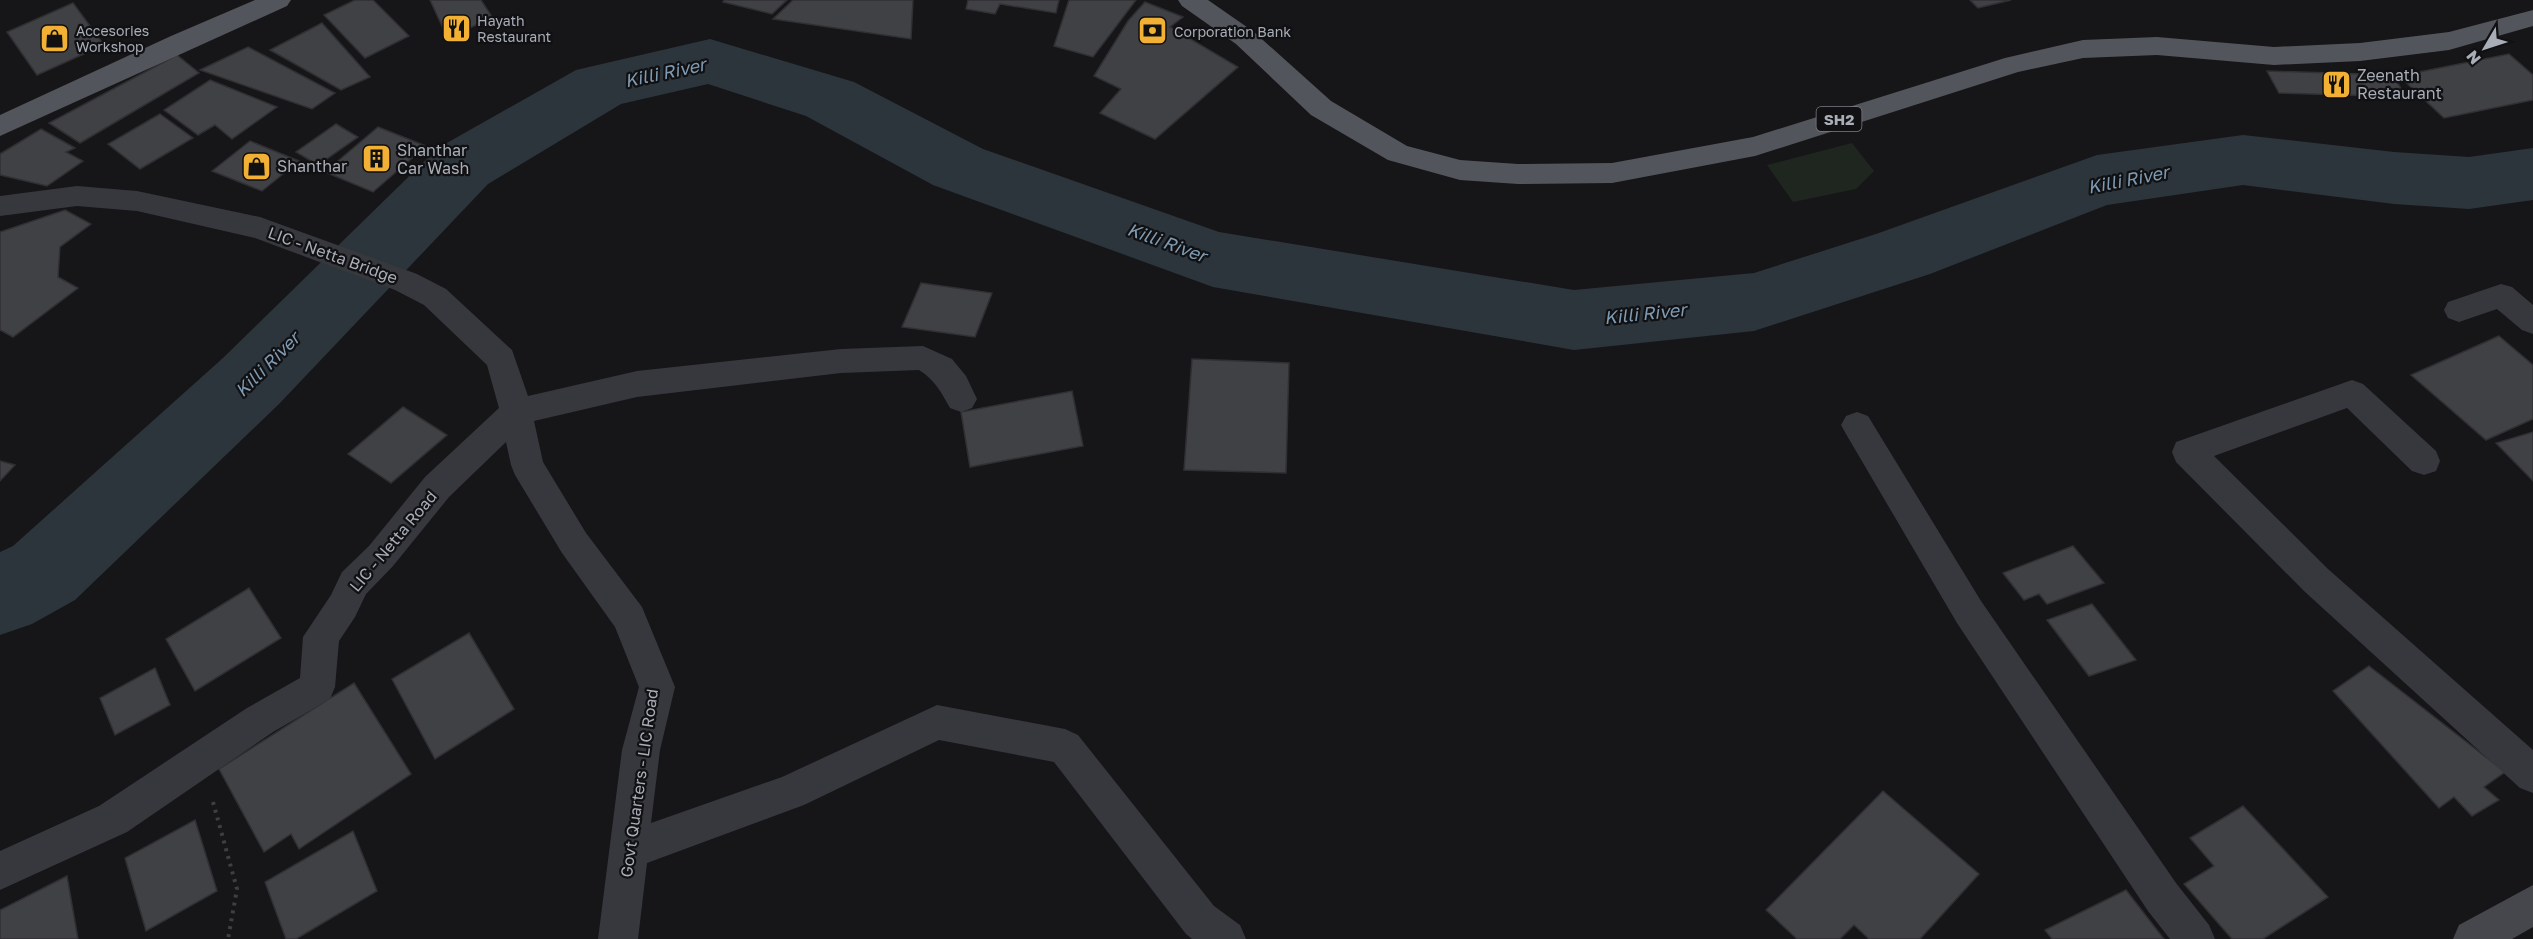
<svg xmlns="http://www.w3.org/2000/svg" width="2533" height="939" font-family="'Golos Text',sans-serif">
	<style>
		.green { fill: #1e261f }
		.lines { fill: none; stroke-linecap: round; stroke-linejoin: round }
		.river { fill: #2c353c; fill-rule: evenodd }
		.building { fill: #404145; stroke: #303034; stroke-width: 1.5 }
		.path { stroke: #3d3f44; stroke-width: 4; stroke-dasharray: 3 5; stroke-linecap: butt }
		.street { fill: #37383d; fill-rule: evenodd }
		.secondary { fill: #45474d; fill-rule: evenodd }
		.primary { fill: #53555c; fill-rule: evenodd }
		.labels { text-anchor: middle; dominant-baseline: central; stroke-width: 4.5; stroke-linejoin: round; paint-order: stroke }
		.far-poi-label { font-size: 14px; fill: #a8adb8; stroke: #111113; text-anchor: start }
		.shield { fill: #111113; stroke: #7b7e86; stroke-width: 1.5 }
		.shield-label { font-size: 15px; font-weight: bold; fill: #a8adb8 }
		.poi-label { font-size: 16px; fill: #a8adb8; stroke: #111113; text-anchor: start }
		.street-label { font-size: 16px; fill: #a8adb8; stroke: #111113 }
		.water-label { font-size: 18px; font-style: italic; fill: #7f9bb3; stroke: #111113 }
	</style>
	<rect width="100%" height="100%" fill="#161618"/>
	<polygon class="green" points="1852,143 1874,171 1856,189 1793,202 1767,165"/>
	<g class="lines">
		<polygon class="river" points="710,39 854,82 983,149 1219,232 1574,290 1754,273 1876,234 2097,155 2243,135 2394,152 2469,157 2533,148 2533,200 2469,209 2394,204 2243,185 2107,205 1930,274 1754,331 1574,350 1213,287 933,185 806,116 708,84 621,104 488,184 279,404 75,600 32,624 0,635 0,552 13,546 223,358 438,148 576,70"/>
	</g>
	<g class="building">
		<polygon points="355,0 373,0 409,36 365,58 324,15"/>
		<polygon points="430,0 481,0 492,17 448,39"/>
		<polygon points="724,0 787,0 772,14 723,2"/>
		<polygon points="793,0 913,0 911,39 773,19"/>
		<polygon points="968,0 1059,0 1056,13 1000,4 995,14 966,9"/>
		<polygon points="1069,0 1136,0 1093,57 1054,46"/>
		<polygon points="1970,0 2011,0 1978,8"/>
		<polygon points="1145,2 1183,17 1170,27 1238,67 1155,139 1100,113 1121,89 1094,76 1128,21"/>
		<polygon points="73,3 104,45 37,75 7,32"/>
		<polygon points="322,23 370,77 341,90 270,50"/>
		<polygon points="248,47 335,93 312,109 200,70"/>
		<polygon points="2509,54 2533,75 2533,100 2444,118 2399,76"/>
		<polygon points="177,55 199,73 80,143 49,123"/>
		<polygon points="2267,71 2393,75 2406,97 2279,93"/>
		<polygon points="210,80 277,107 232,139 215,125 198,135 164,110"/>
		<polygon points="160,114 193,138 140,169 108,144"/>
		<polygon points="336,124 358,137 318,165 296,152"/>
		<polygon points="378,127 426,146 373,192 325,172"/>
		<polygon points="41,129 75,148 66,152 83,161 47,186 0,175 0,154"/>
		<polygon points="250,141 299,161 262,191 212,171"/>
		<polygon points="65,210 91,224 60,247 58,277 78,288 13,337 0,330 0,232"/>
		<polygon points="921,283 992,293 975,337 902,327"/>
		<polygon points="2499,336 2533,365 2533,419 2486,440 2411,375"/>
		<polygon points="1192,359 1289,363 1286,473 1184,470"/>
		<polygon points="1072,391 1083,446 970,467 961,412"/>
		<polygon points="403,407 447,435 391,483 348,454"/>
		<polygon points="2533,432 2533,481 2496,443"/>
		<polygon points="0,461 15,465 0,481"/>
		<polygon points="2073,546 2104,583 2047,604 2039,594 2024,600 2003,573"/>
		<polygon points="249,588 281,638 195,691 166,639"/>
		<polygon points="2092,604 2136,660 2089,676 2047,620"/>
		<polygon points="469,633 514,709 435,759 392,679"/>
		<polygon points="2369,666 2505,772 2484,787 2499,800 2472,816 2454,797 2439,808 2333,691"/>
		<polygon points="155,668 170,705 115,735 100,698"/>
		<polygon points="354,683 411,774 299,849 291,834 264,852 219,769"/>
		<polygon points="1883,791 1979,874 1920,939 1869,939 1854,925 1840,939 1797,939 1766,910"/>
		<polygon points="2243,806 2328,897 2263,939 2232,939 2184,884 2214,866 2190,838"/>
		<polygon points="195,820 217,891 146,931 125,858"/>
		<polygon points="353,831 377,891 296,939 286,939 265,882"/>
		<polygon points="67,876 78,939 0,939 0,910"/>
		<polygon points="2126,890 2164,939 2052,939 2045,930"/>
	</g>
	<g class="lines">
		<polyline class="path" points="213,802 237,889 228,939"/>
		<g class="street">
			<path d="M77,186l60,5 123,26 157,57 29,15 66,61 16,46 109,-25 204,-22 82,-3 29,13 14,17 11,23 -5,9 -11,4 -11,-4c-9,-16 -15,-28 -31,-38l-78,3 -204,24 -103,24 9,41 43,71 56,74 33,80 -15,63 -9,73 131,-46 155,-72 128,24 13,6 136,171 26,19 6,14h-54l-6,-5 -132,-172 -115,-22 -135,65 -157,58 -9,76h-40l24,-189 17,-63 -24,-60 -53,-74 -47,-78 -4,-10 -5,-23 -57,55 -56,69 -27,28 -11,23 -16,24 -4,46 -5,12 -57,33 -146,100 -127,58v-39l99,-45 148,-98 53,-30 3,-41 28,-42 11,-23 27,-26 56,-69 74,-69 -12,-43 -63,-60 -29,-15 -140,-52 -118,-27 -60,-5 -77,10v-20z"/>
			<polygon points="2501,284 2512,287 2533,305 2533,334 2522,330 2497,309 2459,322 2448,318 2444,310 2448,302"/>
			<polygon points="2352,380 2363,384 2436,451 2440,461 2436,471 2424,475 2412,471 2347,408 2214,456 2328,569 2533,750 2533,793 2520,788 2304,591 2176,462 2172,452 2176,442"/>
			<polygon points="1857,412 1868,416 1981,601 2176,883 2209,925 2215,939 2170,939 2148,911 1957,623 1846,434 1841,425 1846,416"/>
		</g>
		<polygon class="secondary" points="2533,885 2533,927 2512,939 2453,939 2459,925"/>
		<g class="primary">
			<polygon points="255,0 291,0 287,6 0,136 0,115 171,36"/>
			<polygon points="1178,0 1208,0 1254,32 1331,101 1407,146 1460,160 1518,164 1612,163 1753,137 2005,58 2083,40 2157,37 2274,47 2360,43 2449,32 2533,10 2533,26 2449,50 2360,61 2274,65 2157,55 2083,58 2018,72 1755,156 1612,183 1518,184 1460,180 1388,160 1311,115 1236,44 1182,6"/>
		</g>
	</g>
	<defs>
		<symbol id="restaurant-square" viewBox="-11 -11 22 22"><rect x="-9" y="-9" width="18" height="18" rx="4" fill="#f2b134" stroke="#111113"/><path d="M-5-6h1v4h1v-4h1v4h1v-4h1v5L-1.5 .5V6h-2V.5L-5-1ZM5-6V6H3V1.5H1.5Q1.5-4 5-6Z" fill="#111"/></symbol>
		<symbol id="bank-square" viewBox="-11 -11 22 22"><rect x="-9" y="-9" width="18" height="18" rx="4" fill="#f2b134" stroke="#111113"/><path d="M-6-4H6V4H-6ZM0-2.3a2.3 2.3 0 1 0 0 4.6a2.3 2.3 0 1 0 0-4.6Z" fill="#111"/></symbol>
		<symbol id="shop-square" viewBox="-11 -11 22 22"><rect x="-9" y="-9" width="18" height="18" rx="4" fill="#f2b134" stroke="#111113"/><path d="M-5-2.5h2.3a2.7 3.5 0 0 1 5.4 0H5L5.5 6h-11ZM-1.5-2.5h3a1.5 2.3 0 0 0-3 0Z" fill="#111"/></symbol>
		<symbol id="building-square" viewBox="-11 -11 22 22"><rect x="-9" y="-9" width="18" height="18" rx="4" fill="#f2b134" stroke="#111113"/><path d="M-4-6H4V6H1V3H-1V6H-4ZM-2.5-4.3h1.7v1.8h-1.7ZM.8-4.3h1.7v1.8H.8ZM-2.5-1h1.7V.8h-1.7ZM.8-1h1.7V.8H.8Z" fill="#111"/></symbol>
	</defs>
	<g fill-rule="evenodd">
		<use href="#restaurant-square" x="440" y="12" width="33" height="33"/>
		<use href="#bank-square" x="1136" y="14" width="33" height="33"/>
		<use href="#shop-square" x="38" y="22" width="33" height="33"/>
		<use href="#restaurant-square" x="2320" y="68" width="33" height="33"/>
		<use href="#building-square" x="360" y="142" width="33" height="33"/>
		<use href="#shop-square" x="240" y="150" width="33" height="33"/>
	</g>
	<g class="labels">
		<g class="far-poi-label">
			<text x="477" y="20">Hayath<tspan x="477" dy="16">Restaurant</tspan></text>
			<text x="76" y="30">Accesories<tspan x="76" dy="16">Workshop</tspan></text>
			<text x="1174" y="31">Corporation Bank</text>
		</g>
		<rect class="shield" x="1816.5" y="107" width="45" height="24" rx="4.5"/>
		<g class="shield-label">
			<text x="1839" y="119">SH2</text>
		</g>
		<g class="poi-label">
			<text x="2357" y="75">Zeenath<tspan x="2357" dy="18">Restaurant</tspan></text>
			<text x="397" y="150">Shanthar<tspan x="397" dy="18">Car Wash</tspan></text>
			<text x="277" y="166">Shanthar</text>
		</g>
		<g class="street-label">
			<text transform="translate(333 255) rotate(20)">LIC - Netta Bridge</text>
			<text transform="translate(393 541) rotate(-50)">LIC - Netta Road</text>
			<text transform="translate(639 783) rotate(-82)">Govt Quarters - LIC Road</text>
		</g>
		<g class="water-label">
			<text transform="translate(665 72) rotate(-12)">Killi River</text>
			<text transform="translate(2128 179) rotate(-11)">Killi River</text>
			<text transform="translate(1167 242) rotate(20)">Killi River</text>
			<text transform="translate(1645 313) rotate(-6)">Killi River</text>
			<text transform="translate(267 364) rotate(-45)">Killi River</text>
		</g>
	</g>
	<g transform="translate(2485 48) rotate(231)" stroke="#111113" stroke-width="4.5" paint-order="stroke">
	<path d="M0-4.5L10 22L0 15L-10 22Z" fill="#a8adb8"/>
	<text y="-9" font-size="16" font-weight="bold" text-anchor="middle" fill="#a8adb8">N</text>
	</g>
</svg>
